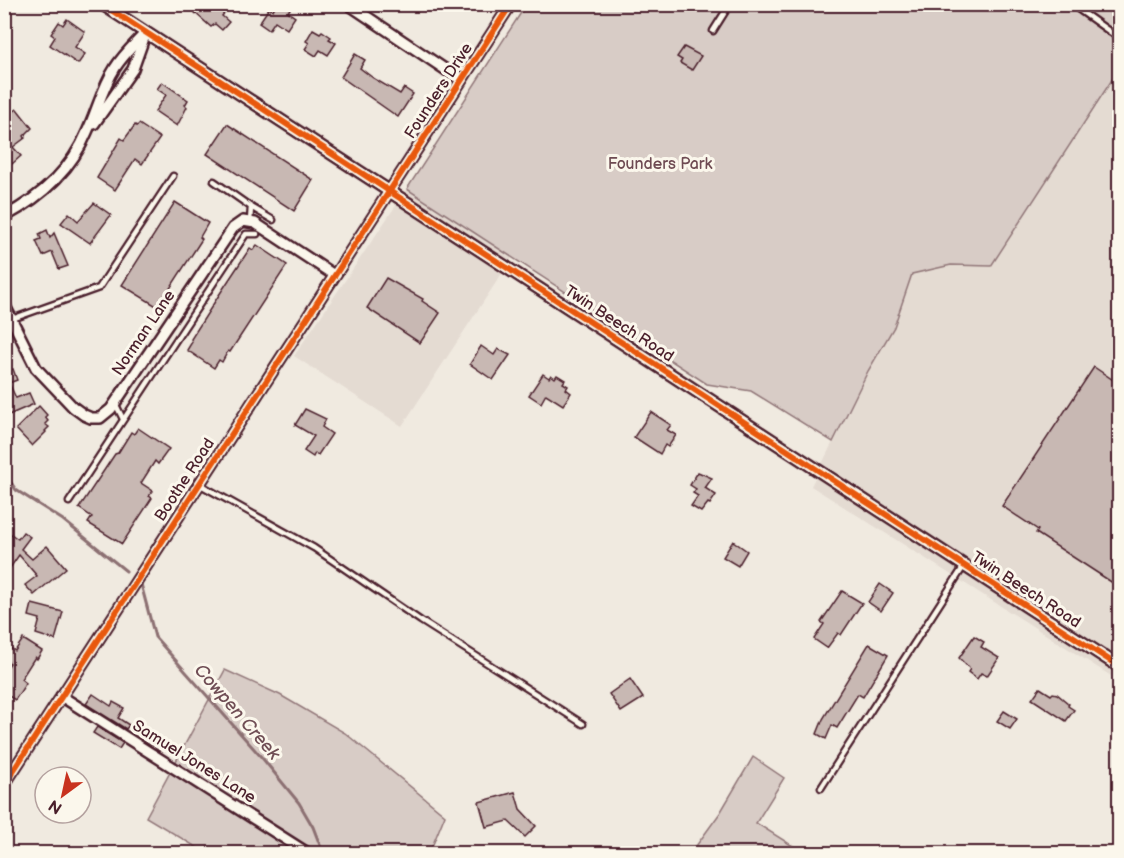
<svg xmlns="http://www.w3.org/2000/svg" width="1124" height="858" font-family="'Balsamiq Sans',sans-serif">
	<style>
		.built { fill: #e4dbd2 }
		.green { fill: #d8ccc6; stroke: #917678; stroke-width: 1.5 }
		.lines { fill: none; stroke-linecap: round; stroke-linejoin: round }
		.stream { stroke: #8c6f72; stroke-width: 3 }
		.building { fill: #c8b8b3; stroke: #4a1f2b; stroke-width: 1.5 }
		.service-casing { stroke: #4a1f2b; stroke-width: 9 }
		.minor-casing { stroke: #4a1f2b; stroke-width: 14 }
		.tertiary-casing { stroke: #4a1f2b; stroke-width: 15 }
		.service { stroke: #fbf7ec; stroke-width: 4.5 }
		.minor { stroke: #fbf7ec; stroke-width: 9 }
		.tertiary { stroke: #fbf7ec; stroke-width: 10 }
		.cycleway-casing { stroke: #fbf7ec; stroke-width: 10 }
		.cycleway { stroke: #e8590c; stroke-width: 6 }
		.labels { text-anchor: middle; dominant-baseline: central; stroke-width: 6; stroke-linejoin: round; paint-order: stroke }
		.street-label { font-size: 16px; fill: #4a1f2b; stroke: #fbf7ec }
		.park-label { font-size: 16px; fill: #6e4a52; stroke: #fbf7ec }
		.water-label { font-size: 18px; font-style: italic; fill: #704e55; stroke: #fbf7ec }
	</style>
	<rect width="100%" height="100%" fill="#f0eae0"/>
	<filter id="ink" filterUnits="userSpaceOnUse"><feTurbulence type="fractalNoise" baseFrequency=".0167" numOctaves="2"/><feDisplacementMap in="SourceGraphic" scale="12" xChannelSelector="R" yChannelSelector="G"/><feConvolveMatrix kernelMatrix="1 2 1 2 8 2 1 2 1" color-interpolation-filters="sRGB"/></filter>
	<g filter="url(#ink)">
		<g class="built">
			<polygon points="1119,69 1119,681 811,486 868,371 894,327 912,274 951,265 991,266"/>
			<polygon points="407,189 512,258 402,426 294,356"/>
		</g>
		<g class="green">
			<polygon points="1115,4 1119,8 1119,69 991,266 951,265 912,274 894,327 868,371 833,442 751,391 707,384 407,189 526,5"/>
			<polygon points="225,670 280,695 345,733 445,815 429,854 206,853 146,817"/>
			<polygon points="753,757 784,778 756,823 804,853 691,853 720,813"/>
		</g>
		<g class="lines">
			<g class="stream">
				<polyline points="4,472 16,490 63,520 126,571"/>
				<polyline points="141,584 155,637 263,759 299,803 313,827 323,853"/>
			</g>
		</g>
		<g class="building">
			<polygon points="185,4 219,4 226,11 222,16 229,22 222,30 215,24 211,27"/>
			<polygon points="276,4 283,4 290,9 288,12 295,17 287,29 275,21 269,30 259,23 269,8 273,10"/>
			<polygon points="67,19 85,32 75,47 85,54 78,64 50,45 55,37 51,34 59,22 63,25"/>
			<polygon points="313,29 320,33 322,31 331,37 329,39 336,43 328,55 320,50 316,56 305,49 309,43 306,41"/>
			<polygon points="684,47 701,56 692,70 680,63 682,60 677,57"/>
			<polygon points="355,54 365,60 360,68 373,78 400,94 404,88 413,94 398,117 341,77"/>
			<polygon points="162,82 188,100 185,105 187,107 177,126 155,111 166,95 157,89"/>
			<polygon points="17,109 32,128 24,136 25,138 13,147 21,156 12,164 4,154 4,119"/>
			<polygon points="139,124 160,138 142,164 135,159 115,190 97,178 121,138 124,140 135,125 137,126"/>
			<polygon points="227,124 313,180 294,211 207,154"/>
			<polygon points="175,202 208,223 200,237 202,239 158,307 122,285"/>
			<polygon points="94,203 111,215 90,243 61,223 69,213 78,221"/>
			<polygon points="47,230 50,238 54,233 68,266 59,269 52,252 43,256 36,241 41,239 39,234"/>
			<polygon points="257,245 287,265 230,352 228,351 222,362 219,360 214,368 187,350 192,342 191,339 219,295 250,248 253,250"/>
			<polygon points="386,278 423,299 422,301 440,313 420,343 367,308"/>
			<polygon points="481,346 494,355 498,349 510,355 493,380 470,364"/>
			<polygon points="1094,367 1119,384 1119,587 1036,533 1038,530 1002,506"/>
			<polygon points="13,369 17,380 9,383 16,398 29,393 34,404 4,417 4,372"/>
			<polygon points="543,374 549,378 551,375 555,378 557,375 565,380 563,383 568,386 566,389 571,393 563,405 546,394 541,403 529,395"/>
			<polygon points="39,406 47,415 45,417 48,421 45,424 49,427 45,431 46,432 32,446 16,429"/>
			<polygon points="305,409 326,419 322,427 332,434 318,455 315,453 313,457 304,451 314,436 295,425"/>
			<polygon points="651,412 671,425 667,430 676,435 668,447 665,445 660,454 634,437"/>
			<polygon points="138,428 169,449 158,464 155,461 141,483 153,491 149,496 152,498 122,544 88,523 92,517 79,508 115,454 118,453 131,432 134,434"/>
			<polygon points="698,472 712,478 705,488 716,495 710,504 708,503 701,512 691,506 698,496 693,493 696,489 690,485"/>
			<polygon points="4,529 18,539 23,532 30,537 21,549 32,559 47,546 66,568 34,595 25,585 37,576 19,555 10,568 4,563"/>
			<polygon points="733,541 747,551 738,566 723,557"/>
			<polygon points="880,584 893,593 881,611 868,602"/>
			<polygon points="842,591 862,603 841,635 838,633 827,648 814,639 824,624 821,622"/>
			<polygon points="32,604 63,612 55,640 36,634 40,619 29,616"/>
			<polygon points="974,636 984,642 981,647 999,658 987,676 981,673 977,679 968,672 970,669 959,658"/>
			<polygon points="23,639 42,651 37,659 35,657 21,679 26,683 15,700 4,693 4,672 10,663 4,659 4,644 15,651"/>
			<polygon points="869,644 888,655 863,697 858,694 837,728 832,725 826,739 817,734 823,719"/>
			<polygon points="630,679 643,698 621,712 609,694"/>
			<polygon points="1040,688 1051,695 1053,693 1057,694 1069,704 1068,706 1074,710 1066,721 1032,699"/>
			<polygon points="93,694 111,706 113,702 124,708 118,718 129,725 126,729 86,704"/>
			<polygon points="1004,711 1017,719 1010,729 997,721"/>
			<polygon points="97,727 123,743 119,749 93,733"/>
			<polygon points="515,792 520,809 536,826 525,837 508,821 486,827 479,802"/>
		</g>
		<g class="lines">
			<defs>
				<g id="service">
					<polyline points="1071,4 1120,39"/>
					<polyline points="713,31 730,4"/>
					<polyline points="214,181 251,207 250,222"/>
					<polyline points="251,207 273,220"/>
					<polyline points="12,319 99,288 173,176"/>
					<polyline points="115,403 123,419"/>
					<polyline points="199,484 314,548 421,621 583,724"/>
					<polyline points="69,502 246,234 257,234"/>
					<polyline points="821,788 964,566"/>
				</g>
				<g id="minor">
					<polyline points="348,4 461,80"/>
					<polyline points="94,124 133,69 144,38"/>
					<path d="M4,217c37,-20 67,-46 83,-85 10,-21 15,-44 28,-64 8,-13 20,-24 30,-35"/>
					<polyline points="4,300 6,308 36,368 73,407 84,415 91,418 100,418 111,409 233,228 243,221 255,223 334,275"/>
					<polyline points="61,696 309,854"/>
					<polyline points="4,785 511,4"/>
				</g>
				<polyline id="tertiary" points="102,4 1120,667"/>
			</defs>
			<use href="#service" class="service-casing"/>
			<use href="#minor" class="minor-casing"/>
			<use href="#tertiary" class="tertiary-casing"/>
			<use href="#service" class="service"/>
			<use href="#minor" class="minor"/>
			<use href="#tertiary" class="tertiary"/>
			<defs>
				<g id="cycleway">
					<polyline points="102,4 1120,667"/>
					<polyline points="4,785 511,4"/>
				</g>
			</defs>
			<use href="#cycleway" class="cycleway-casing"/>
			<use href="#cycleway" class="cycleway"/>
		</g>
	</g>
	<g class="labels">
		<g class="street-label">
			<text transform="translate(439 91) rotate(-57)">Founders Drive</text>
			<text transform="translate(619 324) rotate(33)">Twin Beech Road</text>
			<text transform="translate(144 333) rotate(-56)">Norman Lane</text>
			<text transform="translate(185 480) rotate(-57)">Boothe Road</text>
			<text transform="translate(1026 590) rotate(33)">Twin Beech Road</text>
			<text transform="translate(194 762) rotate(32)">Samuel Jones Lane</text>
		</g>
		<g class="park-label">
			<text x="660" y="164">Founders Park</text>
		</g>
		<g class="water-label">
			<text transform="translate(237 712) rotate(49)">Cowpen Creek</text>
		</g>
	</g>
	<rect width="1124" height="858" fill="none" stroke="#fbf7ec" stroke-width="24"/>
	<rect x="12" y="12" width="1100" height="834" fill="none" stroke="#4a1f2b" stroke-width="2" filter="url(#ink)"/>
	<g transform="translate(63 795) rotate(213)"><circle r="28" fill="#fbf7ec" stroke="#b4a19f" stroke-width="1.5"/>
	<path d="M0-4.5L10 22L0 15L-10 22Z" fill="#c8321e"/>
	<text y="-9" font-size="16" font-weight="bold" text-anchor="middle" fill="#4a1f2b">N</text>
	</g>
</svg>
